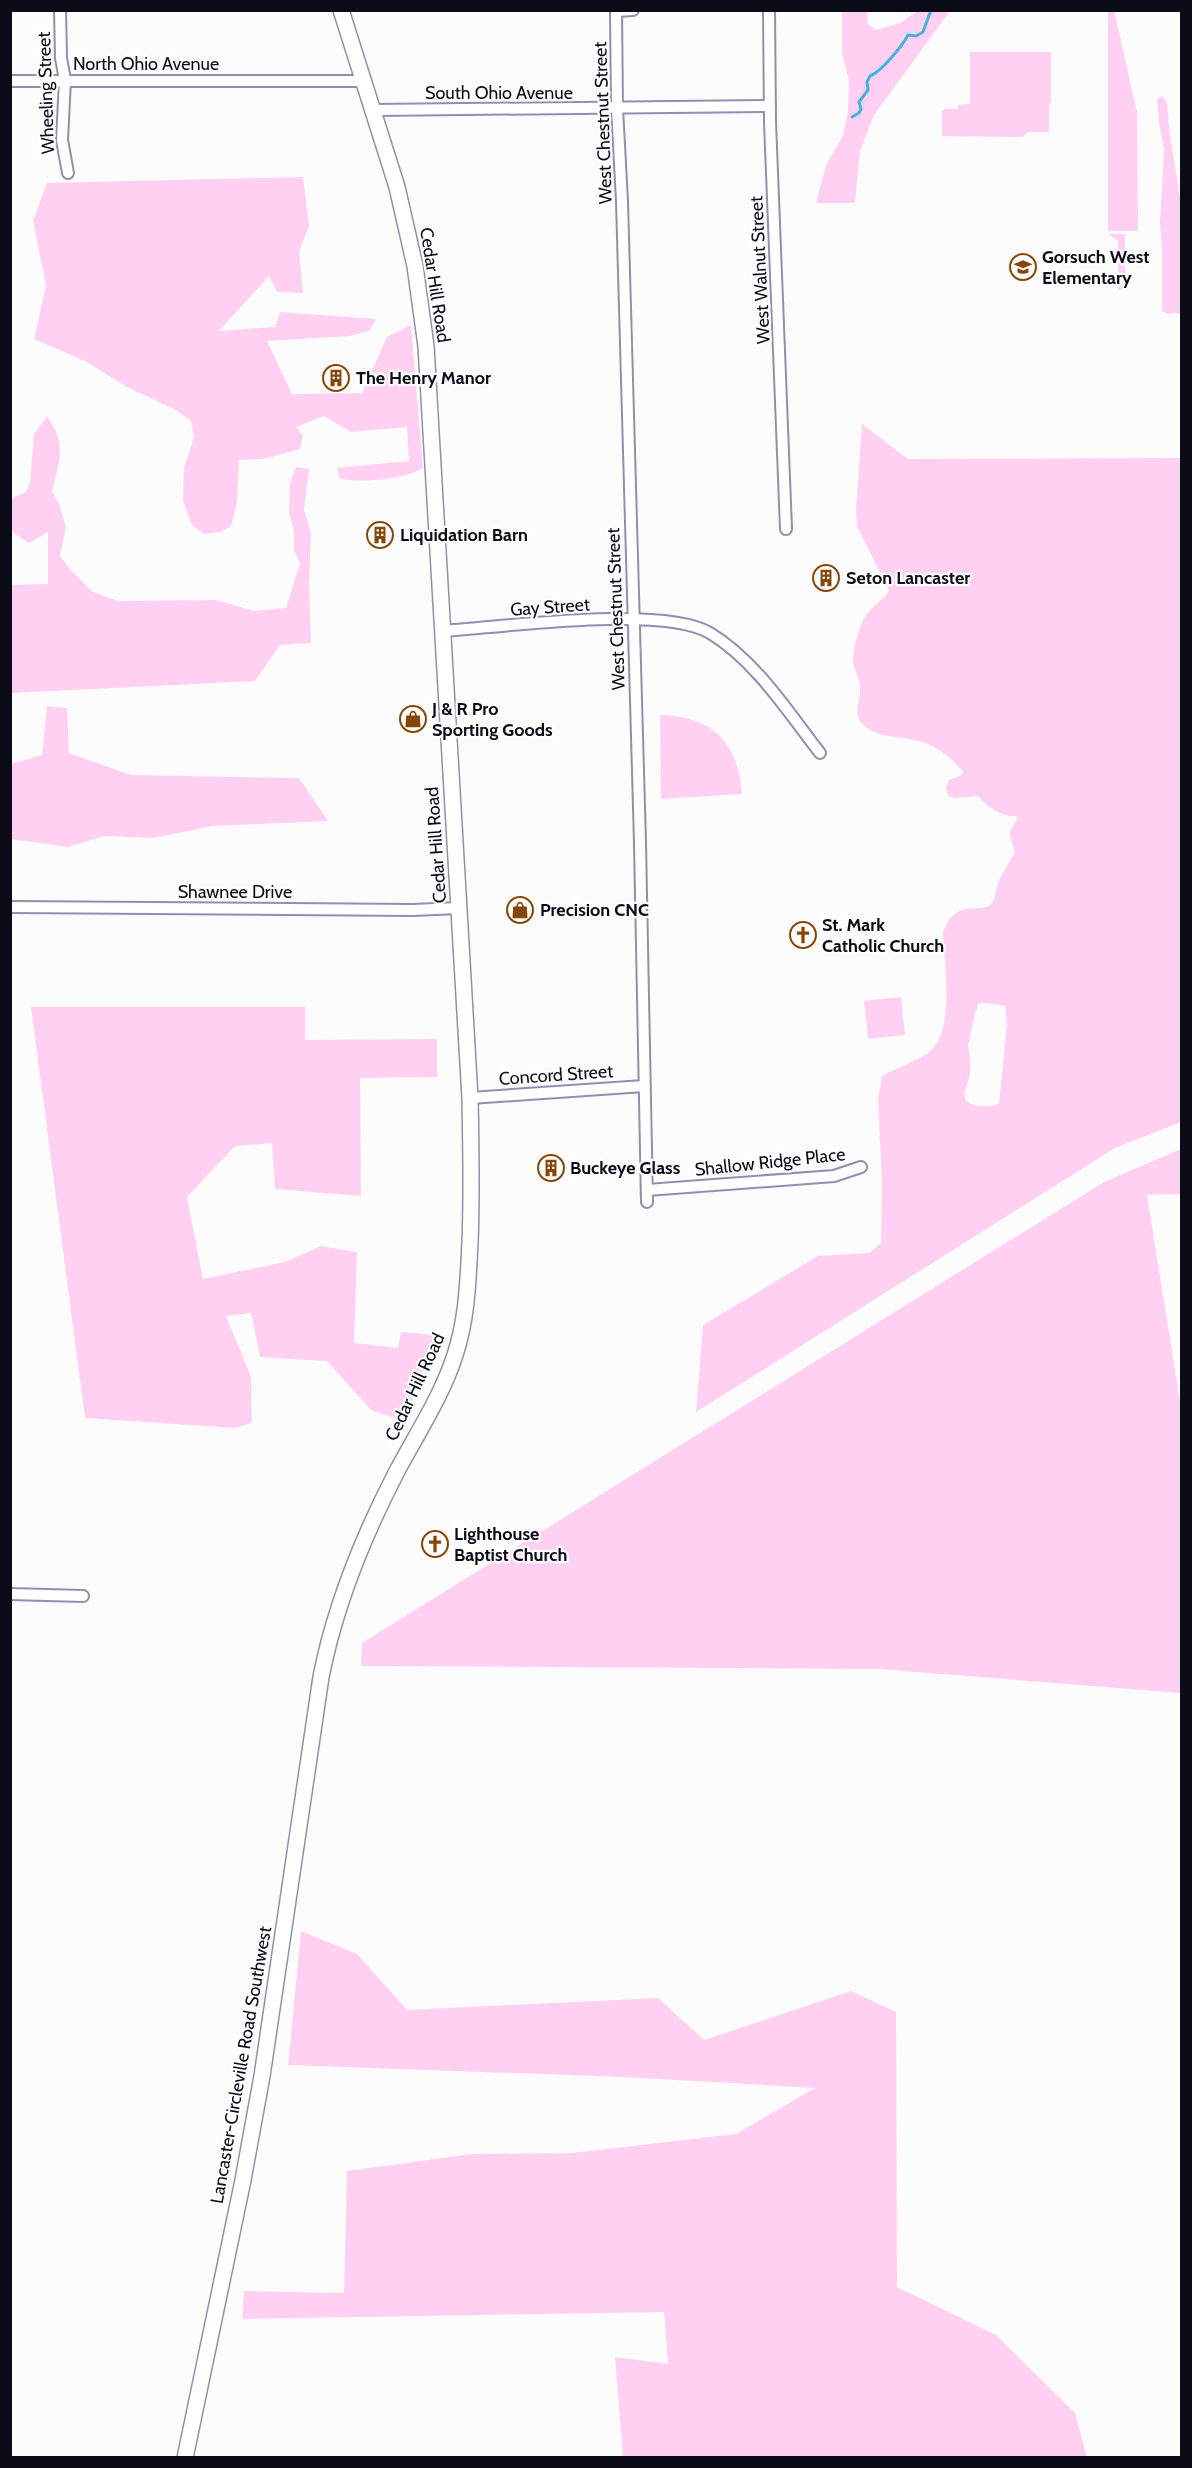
<svg xmlns="http://www.w3.org/2000/svg" width="1192" height="2468" font-family="Cabin,sans-serif">
	<style>
		.green { fill: #ffd0f2; fill-rule: evenodd }
		.lines { fill: none; stroke-linecap: round; stroke-linejoin: round }
		.stream { stroke: #45b2dc; stroke-width: 3 }
		.street-casing { stroke: #8e90b1; stroke-width: 14 }
		.secondary-casing { stroke: #8e90b1; stroke-width: 18 }
		.street { stroke: #fff; stroke-width: 10 }
		.secondary { stroke: #fff; stroke-width: 15 }
		.labels { text-anchor: middle; dominant-baseline: central; stroke-width: 4.5; stroke-linejoin: round; paint-order: stroke }
		.street-label { font-size: 18px; fill: #0c0c18; stroke: #fff }
		.poi-label { font-size: 18px; font-weight: bold; fill: #0c0c18; stroke: #fff; text-anchor: start }
	</style>
	<rect width="100%" height="100%" fill="#fcfcfc"/>
	<g class="green">
		<polygon points="1114,10 1137,112 1138,231 1108,231 1108,11"/>
		<polygon points="842,11 867,11 868,24 876,30 900,23 918,11 950,11 874,115 860,151 855,203 816,203 826,165 843,136 848,111 849,80 842,53"/>
		<polygon points="970,52 1051,52 1051,102 1049,103 1049,132 1028,132 1022,137 942,136 942,111 944,109 958,109 958,105 970,104"/>
		<polygon points="1162,96 1167,103 1169,128 1181,204 1181,314 1174,313 1168,314 1162,311 1162,250 1160,222 1164,149 1159,122 1157,99"/>
		<path d="M303,177l6,49 -10,26 4,41 -26,-1 -8,-16 -50,55 56,-4 5,-15 96,7 -7,12 -20,5 -82,5 25,53 70,-1 25,-56 24,-12 12,143c-17,11 -64,16 -84,10l-2,-10 72,-7 -2,-34 -56,5 -27,-16 -28,11 7,9 -3,13 -37,10 -24,1 -2,43 -6,23 -10,6 -17,2 -12,-9 -9,-24 1,-33 10,-31 -3,-16 -15,-11 -49,-23 -42,-26 -51,-22 12,-53 -13,-65 14,-38z"/>
		<polygon points="1108,234 1125,234 1125,290 1118,290 1118,241"/>
		<path d="M47,416c20,29 13,43 5,75l7,13 7,23 -6,29 9,12 24,24 25,9 98,-1 38,11 32,-3 14,-45 -6,-13v-18l-5,-20 1,-29 6,-16 13,2 -5,41 7,23 -2,50 2,60 -31,2 -25,36 -244,12v-108l37,-1v-52l-19,11 -18,-12 1,-33 14,-6 4,-10 4,-48z"/>
		<path d="M862,424l46,35 273,-1v664l-66,26 -419,264 7,-87 115,-69 51,-3 12,-10 1,-59 -4,-85 4,-23c15,-8 32,-14 46,-23 28,-20 16,-90 15,-121 15,-37 38,-16 49,-29 3,-3 3,-9 4,-13 4,-15 12,-25 19,-38 -5,-16 -9,-18 2,-32l-1,-4c-18,0 -26,-8 -38,-20l-23,2 -7,-2 -2,-8 3,-8 13,-5 1,-3c-11,-14 -24,-24 -41,-30 -18,-6 -53,-3 -63,-23 -5,-10 2,-20 1,-31 0,-10 -6,-17 -7,-26 -1,-11 7,-40 14,-48 7,-9 16,-14 22,-23l-32,-65 -1,-16zM985,1003l20,3 2,18 -8,79c-6,4 -11,4 -18,3 -26,-3 -14,-16 -11,-32 1,-10 0,-19 -2,-29 4,-13 5,-27 10,-41z"/>
		<polygon points="47,706 67,708 69,753 131,775 299,778 328,821 212,826 154,838 104,836 68,847 11,839 11,764 42,755"/>
		<path d="M660,715c52,1 78,27 82,79l-81,5z"/>
		<polygon points="901,997 905,1035 868,1039 864,1001"/>
		<polygon points="31,1007 305,1007 305,1040 437,1039 437,1077 360,1078 361,1196 275,1189 272,1143 235,1146 187,1197 203,1279 285,1262 321,1246 357,1252 354,1343 398,1348 401,1332 437,1335 404,1421 371,1410 327,1361 260,1357 251,1313 226,1316 251,1377 252,1423 234,1428 85,1418"/>
		<polygon points="1181,1149 1181,1194 1147,1195 1181,1407 1181,1693 879,1669 361,1666 362,1643 1104,1182"/>
		<polygon points="301,1931 357,1954 407,2010 658,1998 704,2040 851,1991 896,2012 897,2287 996,2335 1075,2413 1087,2457 623,2457 615,2357 668,2364 664,2312 242,2319 244,2291 344,2293 347,2171 472,2154 573,2153 736,2134 815,2088 624,2077 288,2065"/>
	</g>
	<g class="lines">
		<path class="stream" d="M852,117l7,-4 2,-4 -2,-7 9,-12 -1,-8 3,-6c11,-4 33,-31 38,-41l8,1 7,-4 8,-22"/>
		<defs>
			<g id="street">
				<polyline points="60,10 61,58 65,80 62,140 68,173"/>
				<polyline points="633,10 616,11 617,108 622,201 640,843 647,1202"/>
				<polyline points="769,10 770,122 786,529"/>
				<polyline points="10,81 364,81"/>
				<polyline points="373,110 770,106"/>
				<path d="M443,631c59,-4 220,-26 267,2 46,28 78,79 110,120"/>
				<polyline points="10,907 413,910 459,908"/>
				<polyline points="470,1098 644,1086"/>
				<polyline points="647,1190 834,1176 861,1167"/>
				<polyline points="10,1594 83,1596"/>
			</g>
			<path id="secondary" d="M185,2458l58,-278 19,-104 59,-399c14,-72 41,-138 75,-204 20,-38 46,-77 59,-118 12,-36 13,-74 15,-112 2,-49 1,-97 0,-145l-44,-752 -11,-80 -18,-79 -56,-177"/>
		</defs>
		<use href="#street" class="street-casing"/>
		<use href="#secondary" class="secondary-casing"/>
		<use href="#street" class="street"/>
		<use href="#secondary" class="secondary"/>
	</g>
	<defs>
		<symbol id="school-ring" viewBox="-11 -11 22 22"><circle r="9.5" fill="#fff" stroke="#854708" stroke-width="1.5"/><path d="M0-5L7-2L0 1L-7-2ZM-4 1L0 2.5L4 1V4Q0 6-4 4Z" fill="#854708"/></symbol>
		<symbol id="building-ring" viewBox="-11 -11 22 22"><circle r="9.5" fill="#fff" stroke="#854708" stroke-width="1.5"/><path d="M-4-6H4V6H1V3H-1V6H-4ZM-2.5-4.3h1.7v1.8h-1.7ZM.8-4.3h1.7v1.8H.8ZM-2.5-1h1.7V.8h-1.7ZM.8-1h1.7V.8H.8Z" fill="#854708"/></symbol>
		<symbol id="shop-ring" viewBox="-11 -11 22 22"><circle r="9.5" fill="#fff" stroke="#854708" stroke-width="1.5"/><path d="M-5-2.5h2.3a2.7 3.5 0 0 1 5.4 0H5L5.5 6h-11ZM-1.5-2.5h3a1.5 2.3 0 0 0-3 0Z" fill="#854708"/></symbol>
		<symbol id="church-ring" viewBox="-11 -11 22 22"><circle r="9.5" fill="#fff" stroke="#854708" stroke-width="1.5"/><path d="M-1.2-6h2.4v3.5h3.3v2.4h-3.3V6h-2.4V-.1h-3.3v-2.4h3.3Z" fill="#854708"/></symbol>
	</defs>
	<g fill-rule="evenodd">
		<use href="#school-ring" x="1008" y="252" width="30" height="30"/>
		<use href="#building-ring" x="321" y="363" width="30" height="30"/>
		<use href="#building-ring" x="365" y="520" width="30" height="30"/>
		<use href="#building-ring" x="811" y="563" width="30" height="30"/>
		<use href="#shop-ring" x="398" y="704" width="30" height="30"/>
		<use href="#shop-ring" x="505" y="895" width="30" height="30"/>
		<use href="#church-ring" x="788" y="920" width="30" height="30"/>
		<use href="#building-ring" x="536" y="1153" width="30" height="30"/>
		<use href="#church-ring" x="420" y="1529" width="30" height="30"/>
	</g>
	<g class="labels">
		<g class="street-label">
			<text x="146" y="64">North Ohio Avenue</text>
			<text transform="translate(46 93) rotate(-92)">Wheeling Street</text>
			<text x="499" y="93">South Ohio Avenue</text>
			<text transform="translate(603 123) rotate(-92)">West Chestnut Street</text>
			<text transform="translate(760 270) rotate(-93)">West Walnut Street</text>
			<text transform="translate(435 285) rotate(81)">Cedar Hill Road</text>
			<text transform="translate(550 607) rotate(-4)">Gay Street</text>
			<text transform="translate(616 609) rotate(-92)">West Chestnut Street</text>
			<text transform="translate(436 845) rotate(-94)">Cedar Hill Road</text>
			<text x="235" y="892">Shawnee Drive</text>
			<text transform="translate(556 1075) rotate(-4)">Concord Street</text>
			<text transform="translate(770 1162) rotate(-6)">Shallow Ridge Place</text>
			<text transform="translate(415 1387) rotate(-65)">Cedar Hill Road</text>
			<text transform="translate(241 2065) rotate(-80)">Lancaster-Circleville Road Southwest</text>
		</g>
		<g class="poi-label">
			<text x="1042" y="257">Gorsuch West<tspan x="1042" dy="21">Elementary</tspan></text>
			<text x="356" y="378">The Henry Manor</text>
			<text x="400" y="535">Liquidation Barn</text>
			<text x="846" y="578">Seton Lancaster</text>
			<text x="432" y="709">J &amp; R Pro<tspan x="432" dy="21">Sporting Goods</tspan></text>
			<text x="540" y="910">Precision CNC</text>
			<text x="822" y="925">St. Mark<tspan x="822" dy="21">Catholic Church</tspan></text>
			<text x="570" y="1168">Buckeye Glass</text>
			<text x="454" y="1534">Lighthouse<tspan x="454" dy="21">Baptist Church</tspan></text>
		</g>
	</g>
	<rect width="1192" height="2468" fill="none" stroke="#0c0c18" stroke-width="24"/>
</svg>
